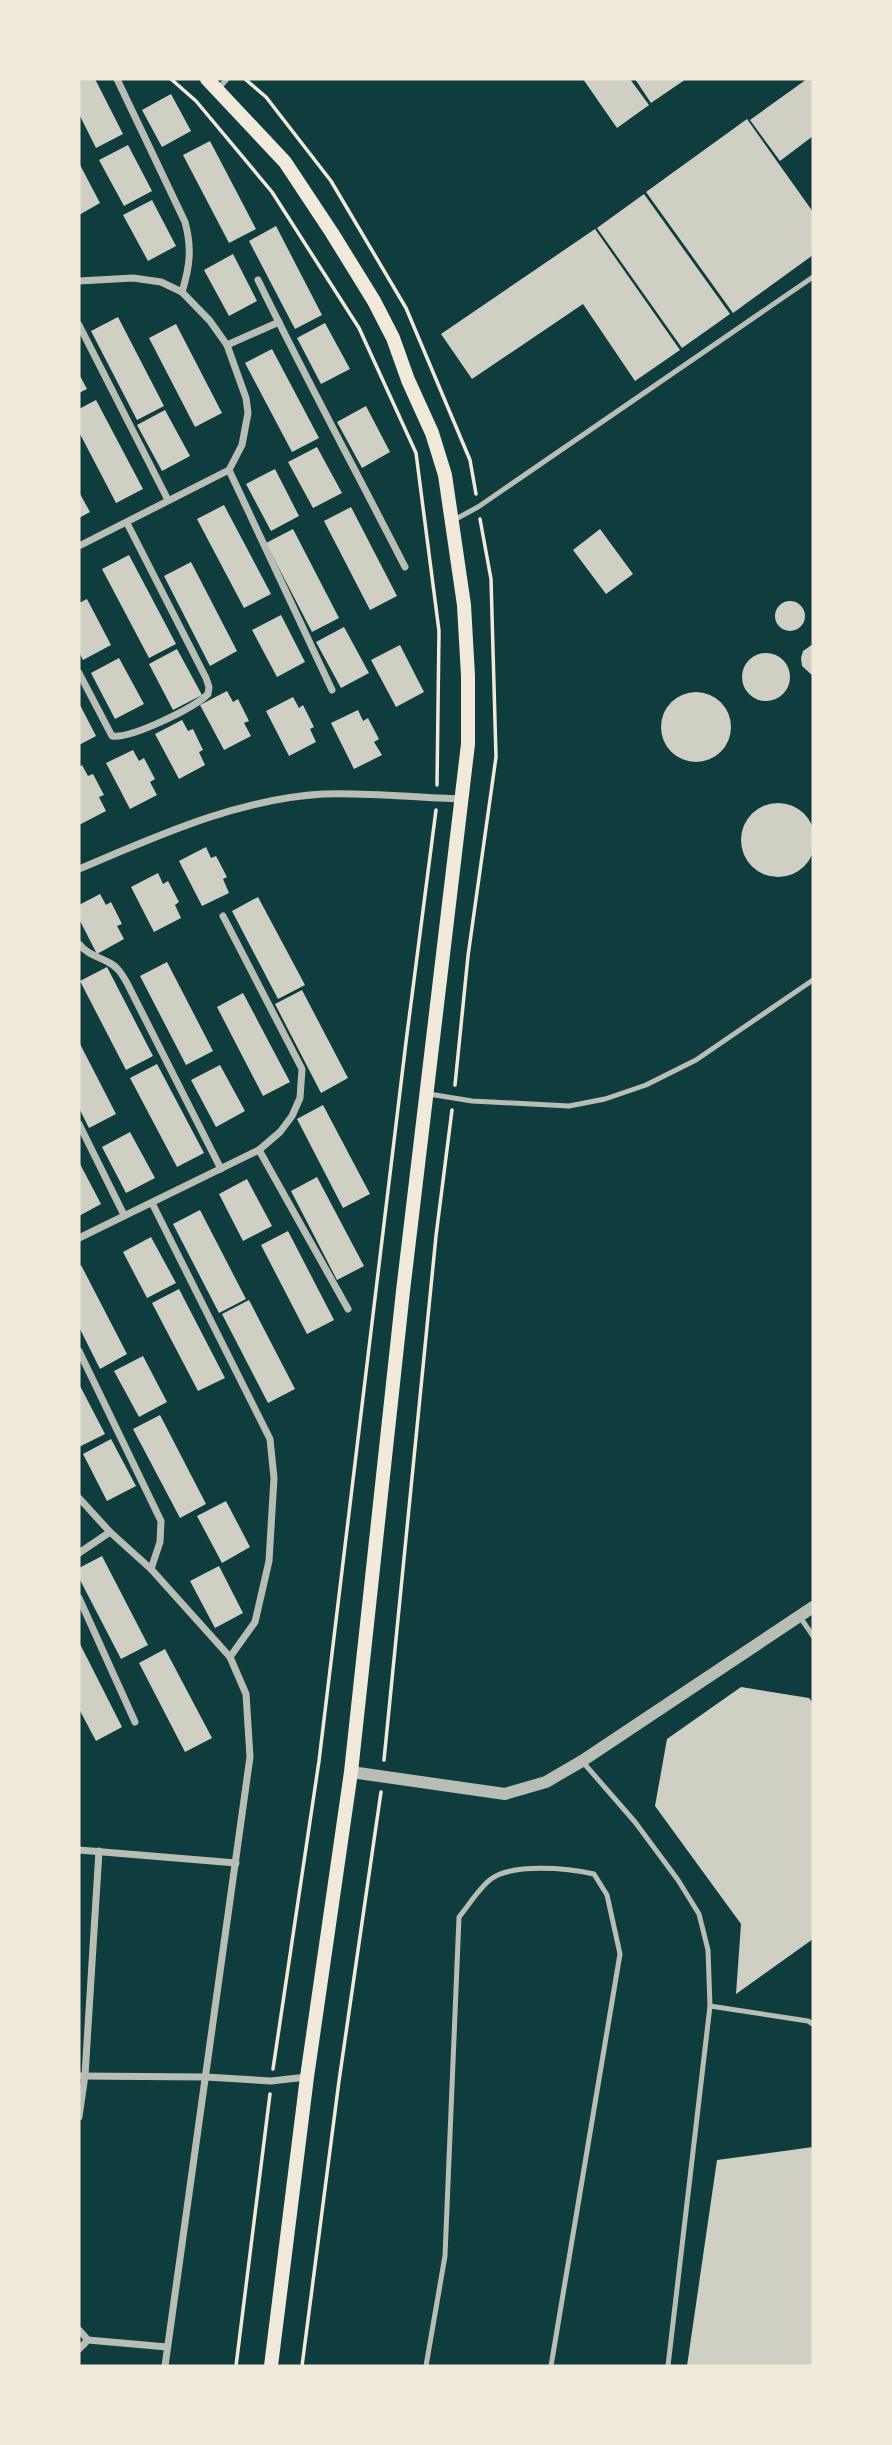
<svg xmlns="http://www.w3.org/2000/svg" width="892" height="2445" font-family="Quicksand,sans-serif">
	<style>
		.building { fill: #cfcfc3 }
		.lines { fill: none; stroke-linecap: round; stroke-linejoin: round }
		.path { stroke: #f1e9da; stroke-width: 3.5 }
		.service { stroke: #b8beb3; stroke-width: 5 }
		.minor { stroke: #b8beb3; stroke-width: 7 }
		.tertiary { stroke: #b8beb3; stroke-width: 12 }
		.secondary { stroke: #f1e9da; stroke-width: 14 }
	</style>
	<rect width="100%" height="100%" fill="#0f3d3e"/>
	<g class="building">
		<polygon points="79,79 95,79 123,134 96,148 79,114"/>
		<polygon points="583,79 630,79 649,105 617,128"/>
		<polygon points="635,79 686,79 651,103"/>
		<polygon points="807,79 813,79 813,136 780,161 750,120"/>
		<polygon points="171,94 191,131 162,147 142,110"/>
		<polygon points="747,119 813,212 813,255 733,313 646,192"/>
		<polygon points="210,141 256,229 229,243 183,155"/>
		<polygon points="128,145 152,191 124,206 99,160"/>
		<polygon points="79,163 100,203 79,215"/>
		<polygon points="644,194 730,314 682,348 597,228"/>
		<polygon points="152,200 176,246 148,261 123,215"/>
		<polygon points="276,226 322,315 295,329 249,241"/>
		<polygon points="595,229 680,350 635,381 583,304 472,379 441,334"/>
		<polygon points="233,254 257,301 229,316 204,270"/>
		<polygon points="118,317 164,406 137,420 91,331"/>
		<polygon points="325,323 350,369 321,384 297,338"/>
		<polygon points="176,324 222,413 195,427 149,338"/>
		<polygon points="272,349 319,438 292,452 245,363"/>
		<polygon points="79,374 87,389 79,393"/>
		<polygon points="96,400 143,489 116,503 79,432 79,409"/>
		<polygon points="366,406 390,452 362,468 337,422"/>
		<polygon points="165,410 190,456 162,471 137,425"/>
		<polygon points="317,447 342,493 313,508 288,462"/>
		<polygon points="275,469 299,516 271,531 246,484"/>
		<polygon points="79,492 90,512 79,518"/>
		<polygon points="224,505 271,594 244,608 197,519"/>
		<polygon points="351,507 397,596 370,610 324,521"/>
		<polygon points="293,529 339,618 312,632 266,543"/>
		<polygon points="600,529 633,574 606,594 573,550"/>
		<polygon points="129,555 176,644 149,658 102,569"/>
		<polygon points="191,562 237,651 210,666 164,576"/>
		<polygon points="87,599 111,645 83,660 79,652 79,603"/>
		<circle cx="790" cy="616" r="15"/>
		<polygon points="281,615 305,662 277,677 252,630"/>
		<polygon points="344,627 369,673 341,688 316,642"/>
		<polygon points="813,644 813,676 802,666 801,658 803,651"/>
		<polygon points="400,645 424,692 396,707 371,660"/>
		<polygon points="177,649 202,695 173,710 149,664"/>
		<circle cx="766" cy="677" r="24"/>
		<polygon points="119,658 144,704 115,719 91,673"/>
		<polygon points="227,691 233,702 238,699 249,721 244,723 251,736 224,750 200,705"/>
		<circle cx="696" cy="727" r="35"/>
		<polygon points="293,697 299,708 303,705 314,727 310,729 316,742 289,756 266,711"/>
		<polygon points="79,703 96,736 79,745"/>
		<polygon points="358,710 363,721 368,718 379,739 374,742 382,755 354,769 331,723"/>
		<polygon points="182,720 188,731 193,729 203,750 199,752 205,765 179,779 155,734"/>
		<polygon points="133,750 139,761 144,758 155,779 150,782 157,795 130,809 106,763"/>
		<polygon points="82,765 88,776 93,774 104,795 99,797 106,811 79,825 79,767"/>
		<circle cx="778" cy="840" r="37"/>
		<polygon points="206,847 211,858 216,856 227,877 223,879 229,893 202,906 179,861"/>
		<polygon points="158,873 163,884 168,881 179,902 175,905 181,918 154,932 131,887"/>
		<polygon points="100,894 106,905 111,902 122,924 117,926 124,939 97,954 79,919 79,905"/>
		<polygon points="258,897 305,985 278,999 232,911"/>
		<polygon points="167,962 213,1051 186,1065 140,976"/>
		<polygon points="107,967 153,1056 126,1070 80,981"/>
		<polygon points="302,990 348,1078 321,1093 275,1004"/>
		<polygon points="243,993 290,1082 263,1096 217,1007"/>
		<polygon points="79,1042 116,1114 89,1128 79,1108"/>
		<polygon points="157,1064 204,1153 177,1167 130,1078"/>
		<polygon points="220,1065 245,1111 216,1127 191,1080"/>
		<polygon points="323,1105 370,1194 343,1208 297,1119"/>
		<polygon points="130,1132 155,1178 126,1193 102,1147"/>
		<polygon points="79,1162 101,1204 79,1216"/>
		<polygon points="317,1177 364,1266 337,1280 291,1191"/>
		<polygon points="247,1179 272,1226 243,1241 219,1194"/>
		<polygon points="200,1210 246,1299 219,1313 173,1224"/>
		<polygon points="288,1231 334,1320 307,1334 261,1245"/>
		<polygon points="151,1237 176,1283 147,1298 123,1252"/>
		<polygon points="81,1265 127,1354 100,1369 79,1327 79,1267"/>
		<polygon points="179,1289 225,1378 198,1391 152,1303"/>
		<polygon points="249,1300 295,1389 268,1403 222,1314"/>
		<polygon points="143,1356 167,1402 139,1417 114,1371"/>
		<polygon points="79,1384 105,1434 79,1447"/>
		<polygon points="160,1415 206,1504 180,1518 133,1429"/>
		<polygon points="111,1439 136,1486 107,1501 83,1454"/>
		<polygon points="226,1501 250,1547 222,1563 197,1516"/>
		<polygon points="102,1556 148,1645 121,1659 79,1578 79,1568"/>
		<polygon points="219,1566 243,1613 215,1628 190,1581"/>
		<polygon points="79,1642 122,1727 96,1741 79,1709"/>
		<polygon points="165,1649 212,1738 185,1752 139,1663"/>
		<polygon points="741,1687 809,1698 813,1703 813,1939 736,1994 741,1924 655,1806 667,1739"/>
		<polygon points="813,2147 813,2366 687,2366 717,2160"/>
	</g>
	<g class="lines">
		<g class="path">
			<polyline points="171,79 196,101 272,192 359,328 416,453 439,631 437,785"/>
			<polyline points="245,79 266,97 331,181 406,308 470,460 476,494"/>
			<polyline points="455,1085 468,956 496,757 491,579 480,519"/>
			<polyline points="384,1760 436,1236 452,1110"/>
			<polyline points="273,2069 319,1761 406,1042 436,810"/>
			<polyline points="236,2366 270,2094"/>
			<polyline points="302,2366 339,2081 381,1792"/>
		</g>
		<g class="service">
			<polyline points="218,89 227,79"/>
			<polyline points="454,520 478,507 813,277"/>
			<polyline points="429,1094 472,1101 569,1106 605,1099 646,1085 696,1060 813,980"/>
			<polyline points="800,1617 813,1636"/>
			<polyline points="582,1761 635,1822 678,1880 699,1914 708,1950 710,2006 668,2366"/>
			<polyline points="710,2006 808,2021 813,2024"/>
			<path d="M426,2366l19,-110 14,-339c10,-12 20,-29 32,-38 22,-16 77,-11 103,-5l13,21 13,59 -69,412"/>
		</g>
		<g class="minor">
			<path d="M117,79l68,143c7,26 5,44 -3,70"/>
			<path d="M258,280c47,97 98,191 147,287"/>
			<polyline points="79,281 133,278 161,282 182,292 210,321 227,345 246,398 248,413 242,445 229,470 79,546"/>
			<polyline points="79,325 168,500"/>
			<polyline points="227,345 279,322"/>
			<polyline points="229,470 332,690"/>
			<path d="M79,673l33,63c19,3 82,-28 96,-42l1,-7 -3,-9 -79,-155"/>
			<path d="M79,869c78,-33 158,-70 244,-75 46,-2 92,4 138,5"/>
			<path d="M79,944c8,10 18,12 29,18 9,4 14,12 19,21l94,186"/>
			<polyline points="79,1124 124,1215"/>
			<polyline points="259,1150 348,1309"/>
			<polyline points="152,1203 270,1439 274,1478 269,1561 255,1622 230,1657"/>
			<polyline points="79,1238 259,1150 280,1132 292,1116 300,1098 302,1069 223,916"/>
			<polyline points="79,1351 161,1521 160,1542 151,1569"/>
			<polyline points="79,1498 110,1532 151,1569 230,1657 246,1694 250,1757 165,2366"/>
			<polyline points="79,1553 110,1532"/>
			<polyline points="79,1598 135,1722"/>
			<polyline points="79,1850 236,1863"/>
			<polyline points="79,2076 206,2077 271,2081 307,2077"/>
			<polyline points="79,2117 85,2075 99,1851"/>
			<polyline points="79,2330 88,2340"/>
			<polyline points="79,2349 88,2340 167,2347"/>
		</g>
		<polyline class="tertiary" points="351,1772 505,1794 546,1782 582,1761 813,1607"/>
		<polyline class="secondary" points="207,79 285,162 332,233 374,301 393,338 408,380 432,433 445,475 464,605 468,676 468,744 403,1291 351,1772 307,2077 271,2366"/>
	</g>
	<rect width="892" height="2445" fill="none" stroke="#f1e9da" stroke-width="161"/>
</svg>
